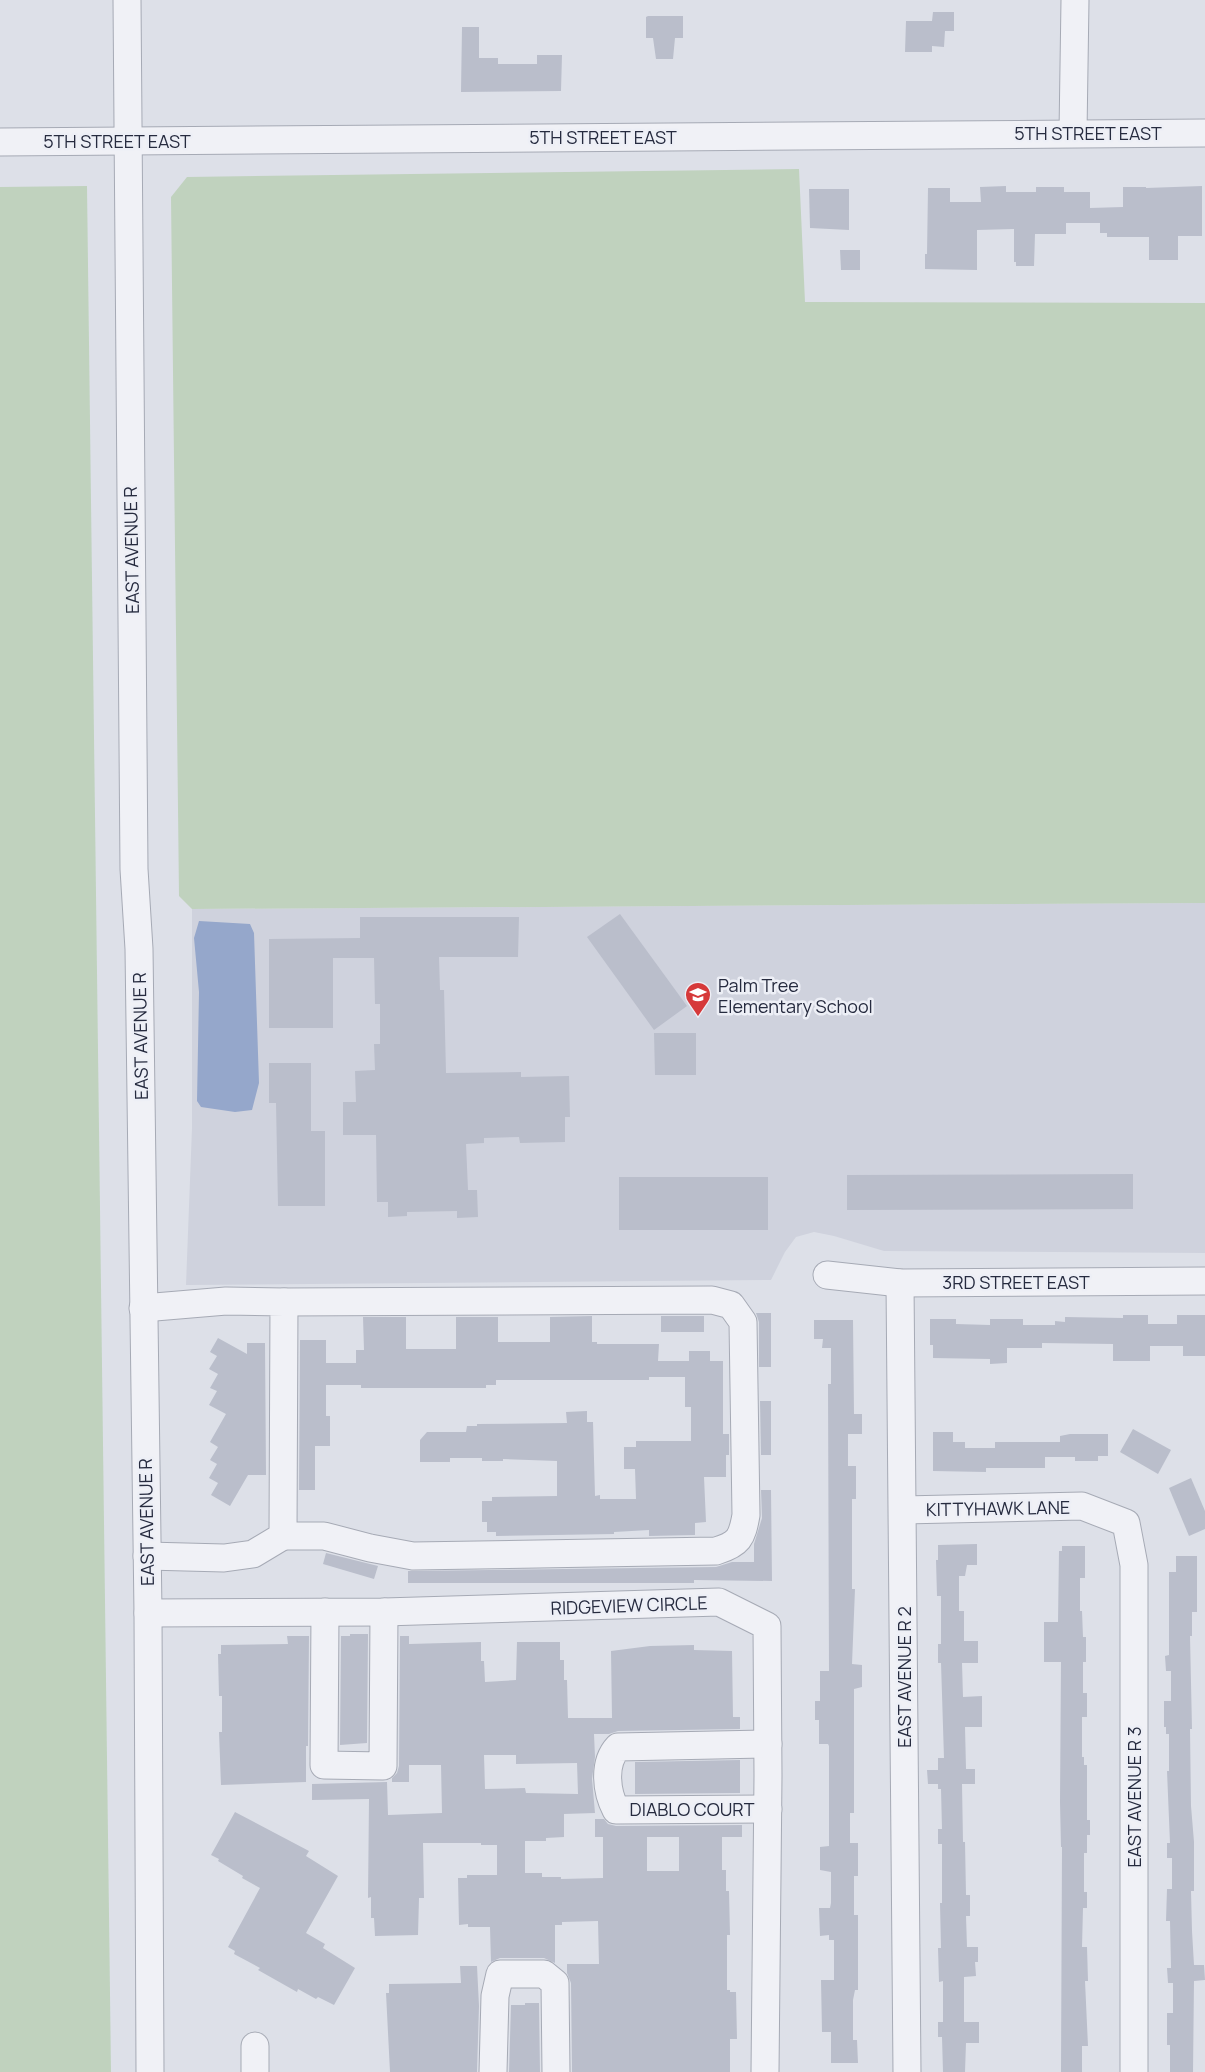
<svg xmlns="http://www.w3.org/2000/svg" width="1205" height="2072" font-family="Manrope,sans-serif">
	<style>
		.built { fill: #cfd2dd }
		.green { fill: #c0d2be }
		.water { fill: #95a7cb }
		.building { fill: #babecb; fill-rule: evenodd }
		.lines { fill: none; stroke-linecap: round; stroke-linejoin: round }
		.minor-casing { stroke: #a6aab5; stroke-width: 29 }
		.minor { stroke: #f0f1f6; stroke-width: 27 }
		.labels { text-anchor: middle; dominant-baseline: central; stroke-width: 5; stroke-linejoin: round; paint-order: stroke }
		.street-label { font-size: 18px; fill: #262b3f; stroke: #edeff6 }
		.poi-label { font-size: 18px; fill: #262b3f; stroke: #edeff6; text-anchor: start }
	</style>
	<rect width="100%" height="100%" fill="#dde0e8"/>
	<polygon class="built" points="1205,903 1205,1253 884,1251 834,1236 814,1232 796,1237 785,1252 771,1280 186,1285 192,1128 192,909"/>
	<g class="green">
		<polygon points="799,169 805,302 1205,303 1205,903 192,909 179,896 171,197 187,177"/>
		<polygon points="87,186 111,2072 0,2072 0,187"/>
	</g>
	<polygon class="water" points="199,921 250,924 254,933 259,1083 252,1110 235,1112 201,1107 197,1101 199,992 194,938"/>
	<g class="building">
		<polygon points="933,12 954,12 954,31 945,31 944,47 932,46 932,52 905,52 906,21 932,21"/>
		<polygon points="648,16 683,16 683,38 675,38 673,59 656,59 653,38 646,38 646,17"/>
		<polygon points="462,27 479,27 479,58 498,58 498,64 537,64 537,55 562,55 561,91 461,92"/>
		<polygon points="1006,186 1006,192 1036,192 1036,187 1064,187 1064,192 1090,192 1090,208 1123,207 1123,187 1146,187 1146,188 1202,186 1202,236 1178,236 1178,260 1149,260 1149,237 1107,237 1107,233 1100,233 1100,223 1066,223 1066,234 1035,234 1034,266 1016,266 1016,262 1014,262 1014,229 977,230 977,270 925,269 925,254 927,254 928,188 950,188 950,202 981,202 980,187"/>
		<polygon points="809,189 849,189 849,230 810,228"/>
		<polygon points="840,250 860,250 860,270 841,270"/>
		<polygon points="620,914 687,1006 654,1030 587,937"/>
		<polygon points="360,917 519,917 518,957 439,957 440,990 444,990 446,1073 521,1072 521,1077 569,1076 570,1117 565,1117 565,1142 520,1143 519,1137 484,1138 484,1143 466,1144 468,1190 477,1190 478,1217 457,1218 457,1211 407,1212 407,1216 388,1217 388,1202 377,1202 376,1135 343,1135 343,1102 356,1102 355,1071 375,1070 374,1044 380,1044 380,1004 375,1004 374,958 333,958 333,1028 269,1028 269,939 360,938"/>
		<polygon points="654,1033 696,1033 696,1075 655,1075"/>
		<polygon points="269,1063 311,1063 311,1131 325,1131 325,1206 278,1206 276,1103 269,1103"/>
		<polygon points="1133,1174 1133,1209 847,1210 847,1175"/>
		<rect x="619" y="1177" width="149" height="53"/>
		<polygon points="756,1313 771,1313 771,1367 759,1367 759,1322"/>
		<polygon points="1123,1315 1148,1315 1148,1324 1177,1324 1177,1315 1205,1315 1205,1356 1183,1356 1183,1346 1150,1346 1150,1361 1113,1361 1113,1344 1042,1343 1042,1348 1007,1348 1007,1363 990,1364 990,1359 933,1358 933,1345 930,1345 930,1319 956,1319 956,1324 990,1325 990,1319 1023,1319 1023,1325 1055,1325 1055,1321 1065,1322 1065,1317 1123,1318"/>
		<polygon points="592,1316 592,1342 597,1342 597,1344 659,1344 658,1361 689,1361 689,1351 710,1351 710,1361 723,1361 723,1434 729,1434 729,1455 726,1455 726,1477 704,1477 706,1522 695,1523 695,1535 649,1536 649,1530 614,1532 614,1534 496,1536 496,1532 487,1532 487,1522 482,1522 482,1501 492,1501 492,1497 557,1496 557,1461 503,1459 503,1461 482,1461 482,1458 450,1458 450,1462 420,1462 420,1440 427,1432 466,1432 467,1426 477,1426 477,1424 567,1423 566,1412 587,1411 587,1422 593,1422 595,1496 600,1495 600,1499 636,1499 635,1469 624,1469 624,1447 636,1447 636,1441 691,1441 691,1407 685,1407 685,1377 649,1377 649,1380 496,1380 496,1385 486,1385 486,1388 361,1388 361,1385 326,1385 326,1416 330,1416 330,1446 315,1446 315,1490 299,1490 300,1340 326,1340 326,1363 356,1363 356,1350 364,1350 363,1317 406,1317 406,1349 456,1349 456,1317 498,1317 498,1342 550,1342 550,1317"/>
		<rect x="661" y="1316" width="43" height="16"/>
		<polygon points="814,1320 853,1320 854,1414 862,1414 862,1434 848,1434 848,1466 856,1466 856,1499 852,1499 852,1589 855,1589 852,1664 862,1665 862,1687 854,1689 854,1813 850,1813 850,1843 858,1843 858,1876 854,1876 854,1915 858,1915 858,1990 855,1990 853,2000 853,2040 857,2040 858,2063 831,2063 831,2032 822,2032 821,1980 834,1980 834,1940 829,1940 829,1935 820,1936 819,1908 830,1908 831,1903 831,1872 820,1870 820,1847 829,1846 829,1746 828,1744 819,1744 819,1720 815,1720 815,1701 820,1701 820,1671 829,1671 828,1384 831,1384 831,1348 822,1348 823,1339 814,1339"/>
		<polygon points="218,1338 247,1354 247,1343 265,1343 266,1475 248,1475 230,1506 211,1495 218,1483 209,1478 217,1464 210,1460 218,1447 210,1442 226,1414 209,1405 217,1391 210,1388 218,1374 209,1369 217,1356 210,1352"/>
		<polygon points="760,1401 771,1401 771,1455 761,1455"/>
		<polygon points="1133,1429 1171,1450 1158,1474 1120,1452"/>
		<polygon points="933,1432 953,1432 953,1442 965,1442 965,1448 995,1448 995,1442 1060,1442 1060,1436 1070,1434 1108,1434 1108,1456 1098,1456 1098,1461 1075,1461 1075,1457 1045,1457 1045,1468 986,1468 986,1472 933,1471"/>
		<polygon points="1191,1478 1205,1511 1205,1529 1189,1536 1169,1488"/>
		<polygon points="761,1490 771,1490 772,1581 694,1580 694,1583 408,1583 408,1571 716,1567 732,1562 754,1562 754,1544 762,1518"/>
		<polygon points="977,1544 977,1565 967,1565 965,1576 959,1576 959,1611 964,1611 964,1641 978,1641 978,1663 962,1663 963,1697 982,1696 982,1727 965,1727 966,1769 975,1769 975,1784 962,1784 963,1842 965,1842 966,1895 970,1895 970,1916 966,1916 967,1947 978,1947 978,1962 975,1962 976,1976 964,1977 964,2022 979,2022 979,2043 966,2043 965,2072 943,2072 942,2037 938,2037 938,2022 943,2022 943,1981 939,1982 938,1948 941,1948 940,1903 942,1903 942,1844 938,1844 938,1829 942,1829 941,1789 938,1789 938,1784 928,1784 927,1770 938,1770 938,1758 944,1758 941,1663 938,1663 938,1644 941,1644 941,1596 937,1596 936,1560 938,1560 938,1545"/>
		<polygon points="1062,1546 1085,1546 1085,1578 1080,1578 1080,1611 1082,1611 1083,1637 1086,1637 1086,1662 1083,1662 1083,1693 1087,1693 1087,1717 1082,1717 1082,1757 1084,1757 1084,1765 1087,1765 1087,1820 1090,1820 1090,1835 1087,1835 1087,1853 1084,1853 1084,1892 1087,1892 1087,1908 1083,1908 1082,1947 1087,1947 1088,1981 1085,1981 1088,2046 1082,2046 1082,2072 1061,2072 1062,1847 1061,1847 1060,1802 1061,1662 1044,1662 1044,1622 1058,1622 1059,1551 1062,1551"/>
		<polygon points="326,1553 378,1566 374,1579 323,1564"/>
		<polygon points="1176,1556 1197,1556 1197,1612 1192,1612 1192,1636 1190,1636 1192,1729 1190,1729 1191,1806 1194,1842 1194,1891 1191,1891 1192,1931 1194,1965 1204,1965 1205,1980 1194,1981 1193,2072 1170,2072 1170,2045 1167,2045 1167,2013 1173,2013 1173,1983 1168,1983 1167,1968 1171,1968 1170,1921 1166,1921 1167,1889 1172,1889 1172,1858 1167,1858 1167,1843 1170,1843 1167,1771 1169,1771 1169,1734 1166,1734 1166,1727 1164,1727 1164,1701 1171,1701 1171,1671 1166,1671 1165,1656 1169,1655 1169,1572 1176,1572"/>
		<polygon points="350,1634 368,1634 368,1636 367,1743 340,1745 341,1636 350,1636"/>
		<polygon points="287,1636 309,1636 308,1746 306,1746 306,1782 221,1785 219,1732 222,1732 222,1696 219,1696 218,1654 221,1654 221,1645 288,1644"/>
		<path d="M400,1636h9v8l72,-2v19h3l1,21 31,-2 1,-38h43v18h4v20h3l1,38h44l-1,-67 39,-5 44,-1v5l38,1 1,66h7v12l-122,2 -9,3h-15l1,23 -3,22 3,34 -31,1v23l-18,1v3h-21v32h17v4h19v2l42,-1v-41h-8v-18h9l4,5 8,2 126,-1v12h-20v33h4v21h3l1,44h-3v55h3v2h6l1,47h-7v33h-158l-1,-89 -4,-10v-9h32l-1,-43 -36,1v3h-7v38l-11,-5h-44l-9,4 -1,-35h-22v-3l-9,1 -1,-47h9v-3h30v-30h-16v-2h-58l1,55h-5l-1,37 -43,1 -1,-18h-3v-21l-3,1 1,-99 -57,1v-16l75,-2 1,33 54,-2 -1,-48h-32v17h-17v-4l5,-5 2,-7zM484,1755h32v9l61,-1 1,31 -52,-1 -1,-5 -40,1zM647,1837h32v34h-32z"/>
		<polygon points="740,1760 740,1793 635,1794 635,1762"/>
		<polygon points="235,1812 309,1851 306,1856 338,1876 306,1933 325,1944 323,1948 355,1968 334,2005 318,1997 316,1999 298,1989 297,1992 258,1970 260,1968 234,1954 235,1951 228,1947 260,1888 242,1878 243,1876 218,1861 219,1859 211,1855"/>
		<polygon points="460,1966 477,1966 479,2006 477,2072 390,2072 386,1993 389,1993 389,1984 461,1983"/>
		<polygon points="525,2003 539,2003 540,2072 509,2072 511,2005 525,2005"/>
	</g>
	<g class="lines">
		<defs>
			<g id="minor">
				<polyline points="127,0 134,869 139,949 148,1613 150,2072"/>
				<polyline points="1073,133 1075,0"/>
				<polyline points="0,142 1205,133"/>
				<polyline points="827,1275 900,1283 1205,1281"/>
				<polyline points="900,1283 907,2072"/>
				<polyline points="143,1308 226,1301 284,1302 283,1536 253,1554 224,1558 147,1556"/>
				<polyline points="903,1510 1082,1506 1126,1523 1134,1565 1134,2072"/>
				<path d="M283,1536h41l46,12 43,8 303,-5c23,-7 26,-13 30,-36l-3,-193 -12,-17 -19,-5 -428,2"/>
				<polyline points="325,1612 324,1765 383,1766 384,1612"/>
				<polyline points="148,1613 384,1612 719,1602 767,1626 768,1776 765,2072"/>
				<path d="M768,1744l-150,3c-15,16 -12,44 -2,63l152,-1"/>
				<polyline points="255,2072 255,2046"/>
				<polyline points="493,2072 495,1996 500,1974 544,1974 555,1983 556,2072"/>
			</g>
		</defs>
		<use href="#minor" class="minor-casing"/>
		<use href="#minor" class="minor"/>
	</g>
	<defs>
		<symbol id="school-pin" viewBox="-11 -11 22 30"><path d="M0 17L-7.5 6A9.5 9.5 0 1 1 7.5 6Z" fill="#d6393a" stroke="#edeff6"/><path d="M0-5L7-2L0 1L-7-2ZM-4 1L0 2.5L4 1V4Q0 6-4 4Z" fill="#fff"/></symbol>
	</defs>
	<g fill-rule="evenodd">
		<use href="#school-pin" x="683" y="980" width="30" height="40"/>
	</g>
	<g class="labels">
		<g class="street-label">
			<text x="1088" y="133">5TH STREET EAST</text>
			<text x="603" y="137">5TH STREET EAST</text>
			<text x="117" y="141">5TH STREET EAST</text>
			<text transform="translate(131 550) rotate(-91)">EAST AVENUE R</text>
			<text transform="translate(140 1036) rotate(-91)">EAST AVENUE R</text>
			<text x="1016" y="1282">3RD STREET EAST</text>
			<text transform="translate(998 1508) rotate(-1)">KITTYHAWK LANE</text>
			<text transform="translate(146 1522) rotate(-91)">EAST AVENUE R</text>
			<text transform="translate(629 1605) rotate(-2)">RIDGEVIEW CIRCLE</text>
			<text transform="translate(904 1677) rotate(-90)">EAST AVENUE R 2</text>
			<text transform="translate(1134 1797) rotate(-90)">EAST AVENUE R 3</text>
			<text x="692" y="1809">DIABLO COURT</text>
		</g>
		<g class="poi-label">
			<text x="718" y="985">Palm Tree<tspan x="718" dy="21">Elementary School</tspan></text>
		</g>
	</g>
</svg>
